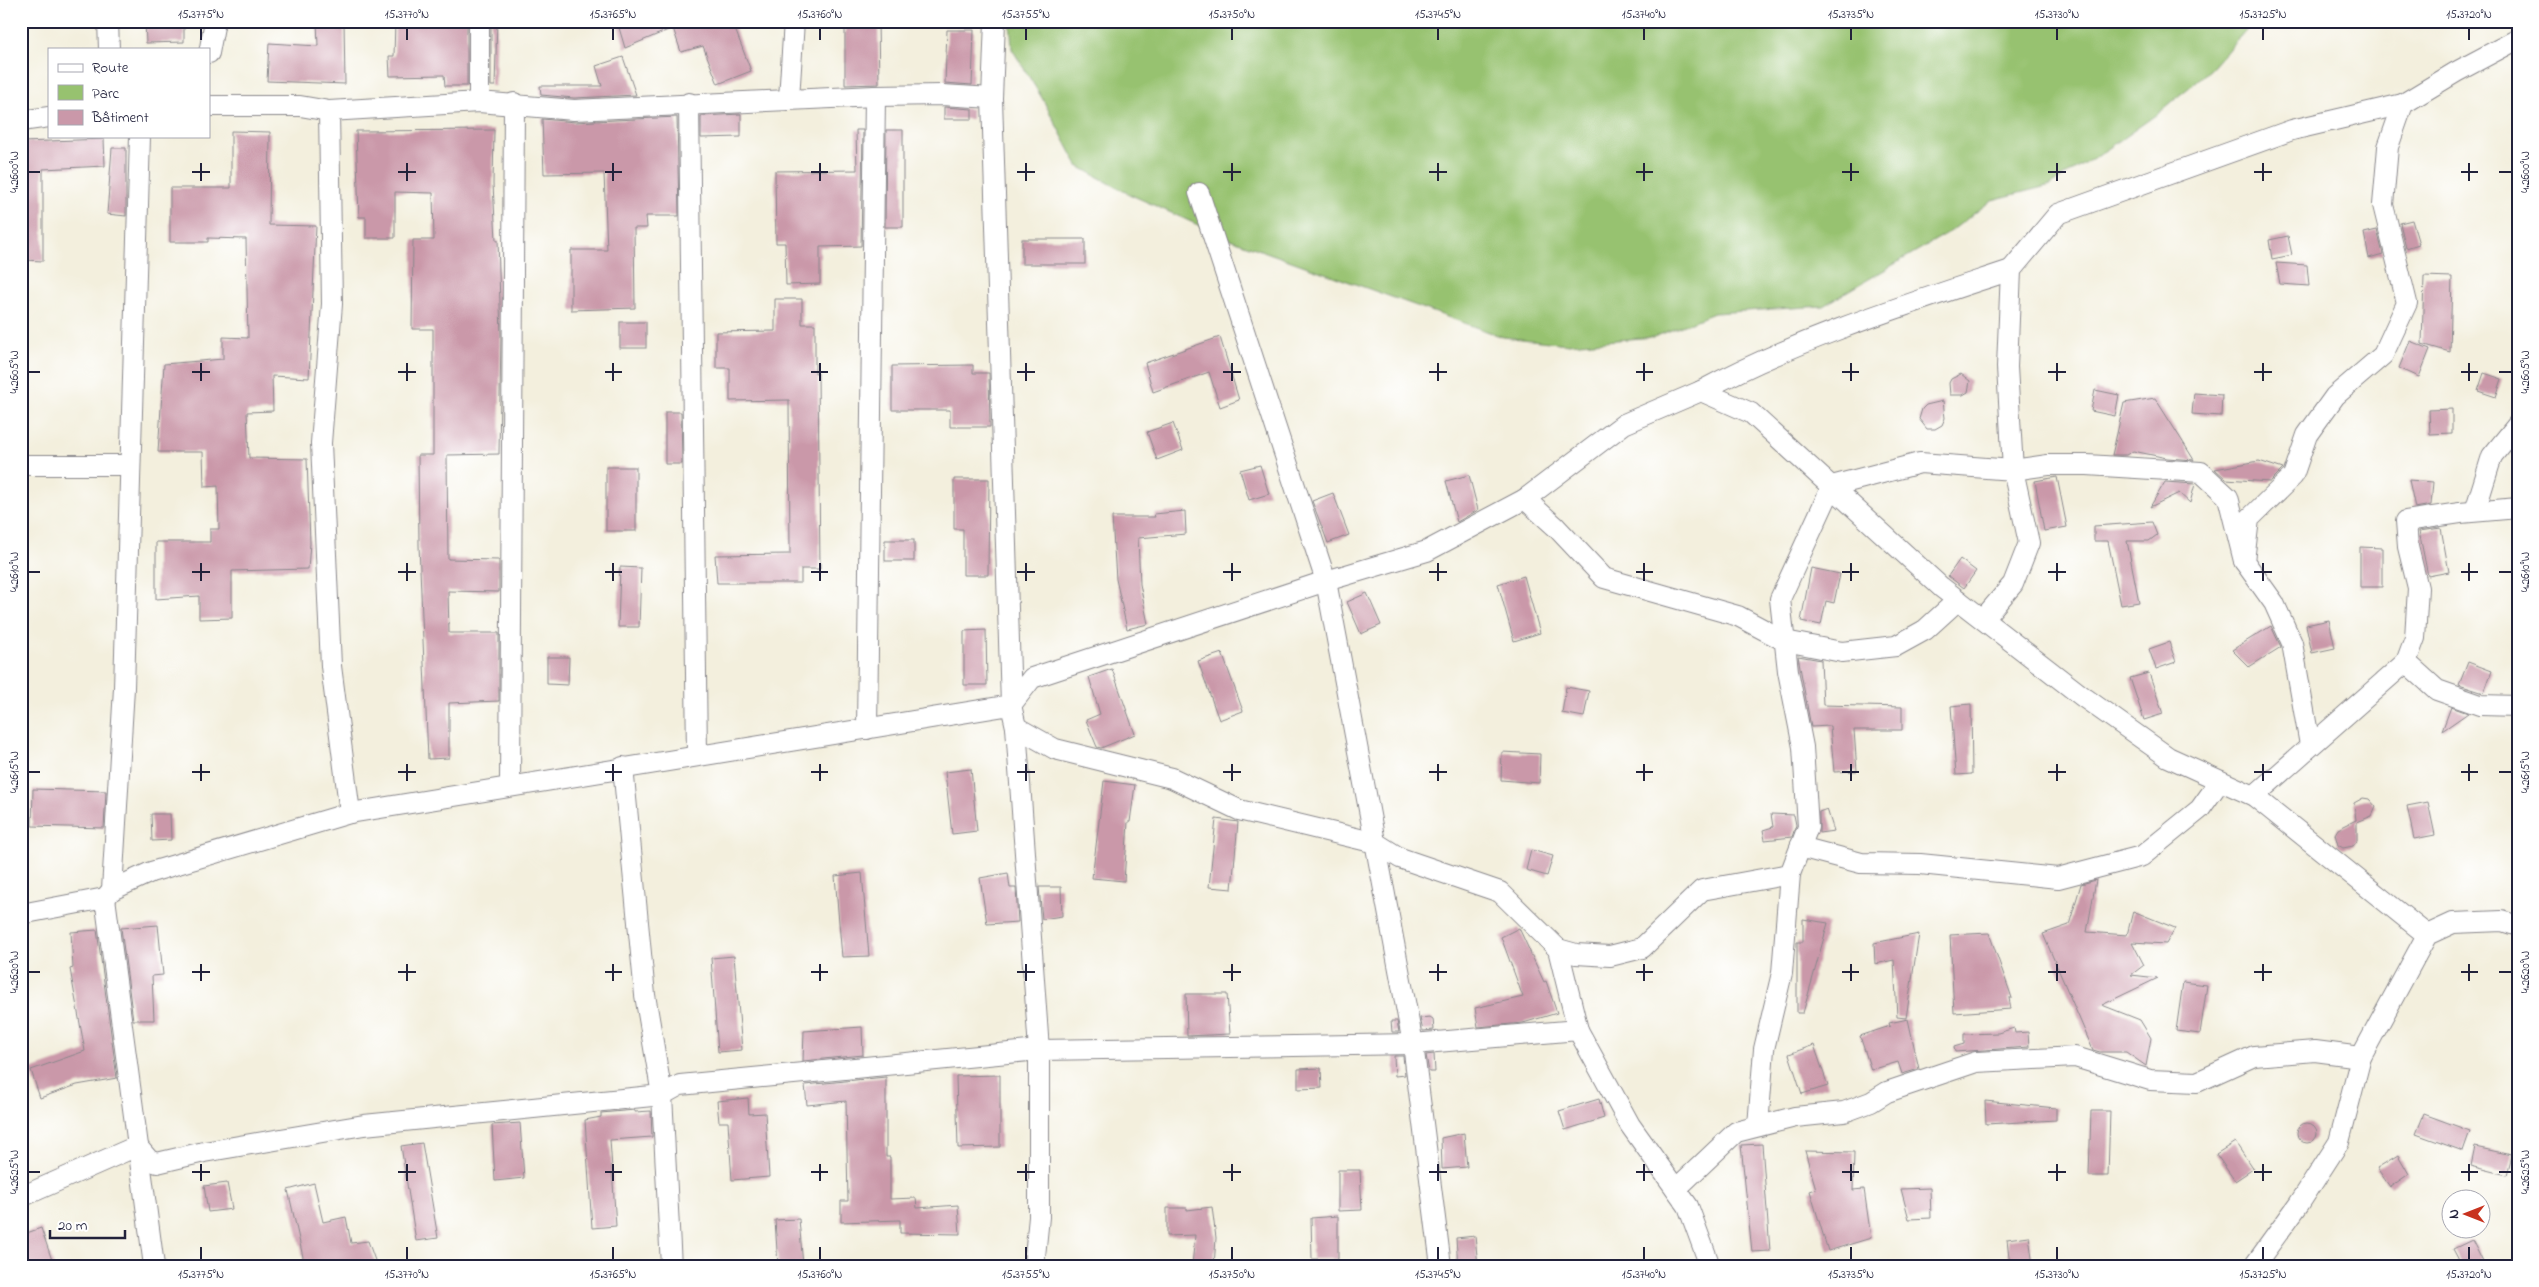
<svg xmlns="http://www.w3.org/2000/svg" width="2539" height="1287" font-family="'Indie Flower',sans-serif">
	<style>
		.green { fill: #97c26f; stroke: #5c7255 }
		.building { fill: #ca98a9 }
		.lines { fill: none; stroke-linecap: round; stroke-linejoin: round }
		.minor-casing { stroke: #8a888c; stroke-width: 22 }
		.minor { stroke: #fff; stroke-width: 20 }
		.ticks { fill: none; stroke: #22223b; stroke-width: 2 }
		.neatline { fill: none; stroke: #22223b; stroke-width: 2 }
		.ticks-label { font-size: 12px; text-anchor: middle; fill: #22223b }
	</style>
	<rect width="100%" height="100%" fill="#fff"/>
	<filter id="ink" filterUnits="userSpaceOnUse"><feTurbulence type="fractalNoise" baseFrequency=".02" numOctaves="2"/><feDisplacementMap in="SourceGraphic" scale="10" xChannelSelector="R" yChannelSelector="G"/><feConvolveMatrix kernelMatrix="1 2 1 2 8 2 1 2 1" color-interpolation-filters="sRGB"/></filter>
	<filter id="wash" filterUnits="userSpaceOnUse"><feTurbulence type="fractalNoise" baseFrequency=".0096" numOctaves="4" result="noise"/><feDisplacementMap in="SourceGraphic" scale="20" xChannelSelector="R" yChannelSelector="G"/><feGaussianBlur stdDeviation="1.12" result="paint"/><feColorMatrix in="noise" values="0 0 0 0 0 0 0 0 0 0 0 0 0 0 0 0 0 1.4 0 .05"/><feComposite in="paint" operator="in"/></filter>
	<g filter="url(#wash)">
		<rect width="100%" height="100%" fill="#f3efdd"/>
		<polygon class="green" points="1010,21 2254,21 2211,69 2160,112 2109,148 2051,185 1992,200 1951,231 1823,306 1714,313 1654,337 1568,344 1503,337 1227,238 1129,194 1078,166 1042,98 1012,49"/>
		<g id="blocks">
			<g class="building">
				<polygon points="145,21 184,21 184,42 146,43"/>
				<polygon points="317,21 344,21 345,84 267,81 269,43 318,46"/>
				<polygon points="395,21 467,21 467,86 445,86 444,75 390,76 389,56 394,56"/>
				<polygon points="491,21 497,21 495,86 491,86"/>
				<polygon points="617,21 732,21 751,71 718,84 703,46 681,52 673,28 625,48"/>
				<polygon points="845,21 878,21 879,84 845,85"/>
				<polygon points="947,30 974,30 972,85 945,83"/>
				<polygon points="623,57 636,95 574,98 541,95 540,86 602,86 596,66"/>
				<polygon points="944,107 972,109 972,119 944,119"/>
				<polygon points="741,114 741,137 701,138 701,116"/>
				<polygon points="677,117 679,216 646,216 647,228 634,228 635,308 571,310 571,250 607,250 604,173 544,174 542,119 575,122"/>
				<polygon points="494,130 493,184 496,240 498,240 501,336 499,454 447,455 448,559 499,560 499,592 448,591 449,633 499,633 499,701 449,703 449,758 428,759 419,545 418,455 433,455 433,329 412,329 413,240 434,240 433,193 395,192 395,238 366,238 366,217 359,217 356,131"/>
				<polygon points="856,130 863,130 861,246 820,247 820,284 786,285 785,243 776,243 775,171 857,170"/>
				<polygon points="886,130 903,130 903,227 885,227"/>
				<polygon points="231,131 270,132 269,225 316,226 309,378 272,376 273,411 247,412 249,458 307,459 310,543 308,569 232,571 232,618 199,619 199,596 156,599 156,542 210,542 210,529 219,529 218,486 204,487 203,452 158,452 164,364 223,359 223,337 248,338 246,239 208,238 208,242 170,242 170,188 231,188"/>
				<polygon points="104,139 105,166 43,169 43,261 23,260 22,142"/>
				<polygon points="112,148 126,148 126,216 107,214"/>
				<polygon points="2412,220 2419,244 2406,248 2400,223"/>
				<polygon points="2377,230 2383,254 2369,258 2364,233"/>
				<polygon points="2288,236 2292,255 2272,259 2269,240"/>
				<rect x="1022" y="239" width="63" height="25"/>
				<polygon points="2276,263 2307,265 2309,286 2280,284"/>
				<polygon points="2424,276 2452,277 2450,352 2422,344"/>
				<polygon points="775,299 802,299 802,324 815,324 815,373 818,373 820,569 801,569 801,583 717,583 715,555 790,554 789,400 730,401 730,368 716,368 716,332 775,331"/>
				<rect x="620" y="322" width="26" height="26"/>
				<polygon points="1220,337 1239,400 1220,407 1209,372 1153,392 1145,363"/>
				<polygon points="2410,341 2430,349 2419,377 2399,368"/>
				<polygon points="973,365 973,373 989,373 990,427 950,427 950,410 892,410 892,366"/>
				<polygon points="2484,373 2502,379 2496,397 2478,391"/>
				<polygon points="1961,374 1970,381 1968,392 1963,395 1950,395 1949,383 1951,379"/>
				<polygon points="2095,390 2119,395 2115,416 2091,411"/>
				<polygon points="2194,393 2222,395 2221,416 2192,414"/>
				<polygon points="2155,398 2186,447 2194,460 2167,458 2133,451 2126,455 2112,455 2124,403"/>
				<polygon points="1943,401 1945,418 1942,425 1935,429 1927,429 1919,419 1922,409 1926,405"/>
				<polygon points="2452,409 2452,433 2430,434 2429,410"/>
				<polygon points="665,412 681,412 682,464 665,464"/>
				<polygon points="1173,423 1183,450 1157,460 1147,432"/>
				<polygon points="2259,461 2283,469 2270,482 2226,479 2215,469"/>
				<polygon points="1260,465 1269,494 1249,500 1240,470"/>
				<rect x="606" y="467" width="30" height="64"/>
				<polygon points="1469,475 1478,510 1457,522 1446,481"/>
				<polygon points="2057,477 2067,527 2044,531 2035,481"/>
				<polygon points="954,479 989,479 988,575 963,575 963,529 954,529"/>
				<polygon points="2409,480 2433,482 2431,505 2415,508"/>
				<polygon points="2165,482 2195,484 2190,503 2179,493 2150,507"/>
				<polygon points="1333,493 1349,535 1328,543 1312,501"/>
				<polygon points="1185,511 1186,534 1138,538 1140,584 1148,624 1127,629 1116,579 1112,517 1155,517 1154,514"/>
				<polygon points="2152,522 2157,535 2149,541 2127,541 2139,602 2121,605 2108,541 2094,541 2094,526"/>
				<polygon points="2441,528 2449,572 2428,576 2419,531"/>
				<rect x="885" y="540" width="29" height="21"/>
				<polygon points="2360,547 2382,548 2382,587 2360,587"/>
				<polygon points="1960,559 1976,571 1964,588 1948,576"/>
				<polygon points="620,567 641,568 639,627 618,627"/>
				<polygon points="1811,568 1840,574 1834,603 1826,601 1821,625 1801,621"/>
				<polygon points="1524,576 1540,633 1514,641 1498,584"/>
				<polygon points="1367,593 1381,625 1361,634 1347,602"/>
				<polygon points="2329,620 2335,648 2312,653 2306,625"/>
				<polygon points="2271,626 2281,647 2249,667 2232,650"/>
				<polygon points="986,630 987,685 964,685 964,631"/>
				<polygon points="2169,642 2176,662 2156,669 2149,649"/>
				<polygon points="1222,653 1243,711 1219,720 1198,661"/>
				<polygon points="1798,656 1821,660 1823,705 1902,707 1902,730 1854,730 1857,771 1834,772 1830,726 1811,727"/>
				<polygon points="547,657 569,657 568,685 547,684"/>
				<polygon points="2468,662 2492,671 2484,693 2459,685"/>
				<polygon points="1112,669 1135,734 1101,748 1097,747 1086,720 1100,714 1089,677"/>
				<polygon points="2149,673 2163,714 2144,720 2130,678"/>
				<polygon points="1566,687 1589,691 1584,717 1562,713"/>
				<polygon points="1971,704 1972,774 1956,775 1951,706"/>
				<polygon points="2451,707 2468,713 2442,731"/>
				<polygon points="1502,752 1540,754 1539,783 1501,780"/>
				<polygon points="971,769 977,831 952,834 945,772"/>
				<polygon points="1104,781 1135,785 1130,822 1128,822 1124,881 1092,878"/>
				<polygon points="33,789 106,791 104,828 32,826"/>
				<polygon points="2363,798 2369,799 2376,807 2372,816 2357,822 2357,841 2353,846 2343,848 2338,845 2335,834 2338,829 2356,820 2354,803"/>
				<polygon points="2428,802 2435,835 2414,839 2407,806"/>
				<polygon points="1827,809 1834,831 1819,833 1819,812"/>
				<polygon points="151,814 170,814 171,840 152,841"/>
				<polygon points="1771,814 1794,815 1796,825 1792,837 1765,840 1763,830 1773,827"/>
				<polygon points="1216,819 1238,822 1232,889 1209,887"/>
				<polygon points="1531,850 1553,856 1547,876 1526,870"/>
				<polygon points="862,873 869,956 842,957 835,876"/>
				<polygon points="1008,873 1010,888 1016,888 1018,922 987,924 980,878"/>
				<polygon points="2096,880 2087,932 2127,935 2133,911 2175,928 2166,944 2132,942 2144,965 2131,975 2158,978 2102,1005 2140,1020 2151,1038 2146,1066 2126,1052 2100,1052 2093,1050 2043,934 2069,925 2081,884"/>
				<polygon points="1039,887 1061,887 1062,916 1042,919"/>
				<polygon points="1803,919 1828,923 1803,1013 1797,1013 1797,942 1803,942"/>
				<polygon points="158,925 163,975 152,976 154,1020 133,1020 121,928"/>
				<polygon points="1519,928 1544,982 1546,981 1557,1013 1523,1023 1478,1027 1475,1008 1523,997 1501,937"/>
				<polygon points="97,930 117,1078 77,1085 40,1098 31,1070 85,1051 70,969 73,968 71,932"/>
				<polygon points="1989,933 2012,998 2009,998 2011,1009 1954,1013 1950,935"/>
				<polygon points="1919,934 1906,1018 1897,1017 1894,960 1875,964 1874,943"/>
				<polygon points="734,956 742,1050 718,1052 711,958"/>
				<polygon points="2183,982 2207,985 2200,1034 2176,1031"/>
				<polygon points="1186,994 1227,994 1230,1034 1187,1036"/>
				<polygon points="1430,1017 1433,1019 1434,1030 1423,1031 1420,1018"/>
				<polygon points="1908,1019 1919,1069 1902,1074 1898,1062 1871,1070 1860,1036 1890,1026 1889,1023"/>
				<polygon points="1391,1021 1397,1021 1399,1032 1392,1032"/>
				<polygon points="862,1027 863,1055 803,1061 804,1031"/>
				<polygon points="2014,1028 2015,1033 2028,1032 2029,1047 1955,1052 1954,1047 1964,1044 1964,1034 1998,1033"/>
				<polygon points="1814,1045 1828,1086 1802,1094 1789,1054"/>
				<polygon points="1434,1054 1435,1072 1429,1072 1426,1055"/>
				<polygon points="1394,1056 1403,1056 1405,1075 1395,1076"/>
				<polygon points="1321,1068 1322,1088 1298,1089 1298,1069"/>
				<polygon points="1000,1075 1000,1147 958,1148 956,1076"/>
				<polygon points="886,1077 886,1157 890,1157 890,1199 916,1198 917,1208 958,1205 960,1234 900,1233 900,1220 841,1222 841,1201 848,1201 846,1101 807,1105 805,1085"/>
				<polygon points="748,1098 749,1114 765,1113 769,1177 732,1180 728,1122 719,1122 717,1101"/>
				<polygon points="1599,1099 1604,1118 1565,1130 1559,1111"/>
				<polygon points="1985,1101 2056,1108 2056,1120 1986,1124"/>
				<polygon points="635,1110 635,1112 651,1111 652,1137 610,1140 616,1226 592,1228 585,1120 601,1117 601,1113"/>
				<polygon points="2091,1111 2110,1111 2108,1176 2089,1176"/>
				<polygon points="2424,1114 2470,1131 2463,1151 2416,1134"/>
				<polygon points="520,1123 524,1178 495,1181 492,1125"/>
				<circle cx="2307" cy="1133" r="10"/>
				<polygon points="1464,1133 1467,1167 1442,1169 1441,1138"/>
				<polygon points="2235,1142 2253,1169 2235,1181 2216,1154"/>
				<polygon points="422,1143 438,1238 416,1241 401,1146"/>
				<polygon points="1762,1144 1770,1251 1752,1252 1741,1145"/>
				<polygon points="2475,1147 2512,1155 2507,1175 2471,1166"/>
				<polygon points="1805,1151 1854,1152 1853,1190 1864,1189 1871,1238 1828,1251 1810,1191 1816,1189"/>
				<polygon points="2398,1155 2409,1174 2390,1187 2377,1168"/>
				<polygon points="1338,1170 1360,1170 1362,1210 1338,1211"/>
				<polygon points="227,1183 232,1209 208,1212 204,1186"/>
				<polygon points="314,1183 323,1222 346,1217 351,1243 368,1241 377,1266 305,1266 288,1190"/>
				<polygon points="1930,1188 1931,1218 1909,1219 1901,1189"/>
				<polygon points="1212,1207 1216,1238 1214,1266 1192,1266 1195,1235 1167,1236 1167,1208 1187,1208 1187,1210"/>
				<polygon points="1338,1216 1338,1259 1312,1259 1311,1218"/>
				<polygon points="799,1219 803,1266 778,1266 775,1220"/>
				<polygon points="41,1228 54,1266 21,1266 21,1235"/>
				<polygon points="1475,1236 1478,1266 1458,1266 1456,1238"/>
				<polygon points="2029,1236 2033,1266 2010,1266 2007,1239"/>
				<polygon points="2472,1240 2485,1266 2462,1266 2453,1249"/>
			</g>
		</g>
	</g>
	<g filter="url(#ink)">
		<use href="#blocks" fill-opacity="0" stroke="#8a888c" stroke-width="1"/>
		<g class="lines">
			<defs>
				<g id="minor">
					<polyline points="108,21 109,49"/>
					<polyline points="995,21 992,98 1011,705 1016,727 1039,1050 1039,1217 1034,1266"/>
					<polyline points="209,53 215,21"/>
					<polyline points="789,99 794,21"/>
					<polyline points="479,102 479,21"/>
					<polyline points="689,103 697,755"/>
					<polyline points="209,106 300,106 329,111 479,102 574,110 875,96 942,95 992,98"/>
					<polyline points="329,111 332,304 321,443 331,666 350,813"/>
					<polyline points="21,121 49,117"/>
					<polyline points="1199,193 1326,581 1413,1044 1441,1266"/>
					<path d="M1701,391c98,-53 205,-86 310,-121"/>
					<polyline points="21,465 130,465"/>
					<polyline points="1525,499 1556,527 1604,578 1738,616 1785,641 1842,652 1896,646 1925,630 1958,600"/>
					<polyline points="2475,511 2492,456 2518,424"/>
					<polyline points="2244,561 2228,497 2201,472 2087,465 2048,465 2013,470 2007,367 2011,270 2058,214 2292,130 2403,104"/>
					<polyline points="2406,662 2437,690 2480,705 2518,706"/>
					<polyline points="1016,727 1055,749 1172,778 1239,810 1376,843 1400,858 1500,892 1558,949 1578,1030"/>
					<polyline points="867,729 875,96"/>
					<polyline points="2310,745 2292,643 2274,603 2244,561 2249,519 2293,476 2307,435 2335,396 2383,355 2407,303 2383,205 2388,147 2403,104 2456,72 2518,39"/>
					<polyline points="623,767 645,995 662,1095 671,1266"/>
					<polyline points="510,785 514,103"/>
					<polyline points="2254,796 2406,662 2415,638 2418,588 2408,547 2406,521 2460,513 2518,508"/>
					<polyline points="1800,847 1861,863 1920,864 2058,878 2142,856 2200,809 2220,781"/>
					<polyline points="112,890 124,688 140,136"/>
					<polyline points="105,898 154,1266"/>
					<polyline points="21,914 105,898 112,890 151,872 350,813 1011,705 1032,678 1326,581 1427,551 1525,499 1624,424 1701,391 1751,413 1941,587 2082,696 2168,757 2254,796 2427,935"/>
					<polyline points="1558,949 1576,954 1610,956 1642,948 1702,890 1790,874 1808,827 1803,747 1788,671 1780,599 1832,486 1920,463 2013,470 2029,543 2013,584 1983,619"/>
					<polyline points="1758,1126 1764,1049 1782,973 1790,874"/>
					<polyline points="1676,1189 1736,1132 1795,1117 1844,1112 1871,1102 1887,1092 1976,1062 2075,1057 2150,1080 2197,1082 2254,1056 2315,1051 2361,1057"/>
					<polyline points="21,1197 137,1146 149,1160 157,1163 204,1152 364,1125 662,1095 680,1085 1039,1050 1413,1044 1578,1030 1630,1125 1688,1206 1710,1266"/>
					<polyline points="2254,1266 2299,1204 2339,1142 2361,1057 2427,935 2453,923 2502,921 2518,926"/>
				</g>
			</defs>
			<use href="#minor" class="minor-casing"/>
			<use href="#minor" class="minor"/>
		</g>
	</g>
	<path class="ticks" d="M201,28v12M407,28v12M613,28v12M820,28v12M1026,28v12M1232,28v12M1438,28v12M1644,28v12M1851,28v12M2057,28v12M2263,28v12M2469,28v12M201,163v18M407,163v18M613,163v18M820,163v18M1026,163v18M1232,163v18M1438,163v18M1644,163v18M1851,163v18M2057,163v18M2263,163v18M2469,163v18M28,172h12M192,172h18M398,172h18M605,172h17M811,172h17M1017,172h18M1223,172h18M1429,172h18M1636,172h17M1842,172h17M2048,172h18M2254,172h18M2461,172h17M2499,172h13M201,363v18M407,363v18M613,363v18M820,363v18M1026,363v18M1232,363v18M1438,363v18M1644,363v18M1851,363v18M2057,363v18M2263,363v18M2469,363v18M28,372h12M192,372h18M398,372h18M605,372h17M811,372h17M1017,372h18M1223,372h18M1429,372h18M1636,372h17M1842,372h17M2048,372h18M2254,372h18M2461,372h17M2499,372h13M201,563v18M407,563v18M613,563v18M820,563v18M1026,563v18M1232,563v18M1438,563v18M1644,563v18M1851,563v18M2057,563v18M2263,563v18M2469,563v18M28,572h12M192,572h18M398,572h18M605,572h17M811,572h17M1017,572h18M1223,572h18M1429,572h18M1636,572h17M1842,572h17M2048,572h18M2254,572h18M2461,572h17M2499,572h13M201,764v17M407,764v17M613,764v17M820,764v17M1026,764v17M1232,764v17M1438,764v17M1644,764v17M1851,764v17M2057,764v17M2263,764v17M2469,764v17M28,772h12M192,772h18M398,772h18M605,772h17M811,772h17M1017,772h18M1223,772h18M1429,772h18M1636,772h17M1842,772h17M2048,772h18M2254,772h18M2461,772h17M2499,772h13M201,964v17M407,964v17M613,964v17M820,964v17M1026,964v17M1232,964v17M1438,964v17M1644,964v17M1851,964v17M2057,964v17M2263,964v17M2469,964v17M28,972h12M192,972h18M398,972h18M605,972h17M811,972h17M1017,972h18M1223,972h18M1429,972h18M1636,972h17M1842,972h17M2048,972h18M2254,972h18M2461,972h17M2499,972h13M201,1164v17M407,1164v17M613,1164v17M820,1164v17M1026,1164v17M1232,1164v17M1438,1164v17M1644,1164v17M1851,1164v17M2057,1164v17M2263,1164v17M2469,1164v17M28,1172h12M192,1172h18M398,1172h18M605,1172h17M811,1172h17M1017,1172h18M1223,1172h18M1429,1172h18M1636,1172h17M1842,1172h17M2048,1172h18M2254,1172h18M2461,1172h17M2499,1172h13M201,1247v13M407,1247v13M613,1247v13M820,1247v13M1026,1247v13M1232,1247v13M1438,1247v13M1644,1247v13M1851,1247v13M2057,1247v13M2263,1247v13M2469,1247v13"/>
	<rect width="2539" height="1287" fill="none" stroke="#fff" stroke-width="55"/>
	<rect x="48" y="48" width="162" height="90" fill="#ffffff" stroke="#a7a7b1"/>
	<rect x="58" y="64" width="25" height="8" fill="#ffffff" stroke="#a7a7b1"/>
	<text x="92" y="72" font-size="15" fill="#22223b">Route</text>
	<rect x="58" y="85" width="25" height="15" fill="#97c26f" stroke="#a7a7b1"/>
	<text x="92" y="98" font-size="15" fill="#22223b">Parc</text>
	<rect x="58" y="110" width="25" height="15" fill="#ca98a9" stroke="#a7a7b1"/>
	<text x="92" y="122" font-size="15" fill="#22223b">Bâtiment</text>
	<g transform="translate(2466 1214) rotate(270)"><circle r="24" fill="#ffffff" stroke="#a7a7b1"/>
	<path d="M0-4L9 19L0 12L-9 19Z" fill="#c8321e"/>
	<text y="-8" font-size="14" font-weight="bold" text-anchor="middle" fill="#22223b">N</text>
	</g>
	<path d="M50 1230v8h75v-8" fill="none" stroke="#22223b" stroke-width="2.5"/>
	<text x="58" y="1230" font-size="15" fill="#22223b" stroke="#ffffff" stroke-width="4" paint-order="stroke">20 m</text>
	<rect x="28" y="28" width="2484" height="1232" class="neatline"/>
	<g class="ticks-label">
		<text x="201" y="18">15.3775°N</text>
		<text x="407" y="18">15.3770°N</text>
		<text x="613" y="18">15.3765°N</text>
		<text x="820" y="18">15.3760°N</text>
		<text x="1026" y="18">15.3755°N</text>
		<text x="1232" y="18">15.3750°N</text>
		<text x="1438" y="18">15.3745°N</text>
		<text x="1644" y="18">15.3740°N</text>
		<text x="1851" y="18">15.3735°N</text>
		<text x="2057" y="18">15.3730°N</text>
		<text x="2263" y="18">15.3725°N</text>
		<text x="2469" y="18">15.3720°N</text>
		<text transform="translate(2525 172) rotate(-90)" y="4">4.2600°W</text>
		<text transform="translate(14 172) rotate(-90)" y="4">4.2600°W</text>
		<text transform="translate(2525 372) rotate(-90)" y="4">4.2605°W</text>
		<text transform="translate(14 372) rotate(-90)" y="4">4.2605°W</text>
		<text transform="translate(2525 572) rotate(-90)" y="4">4.2610°W</text>
		<text transform="translate(14 572) rotate(-90)" y="4">4.2610°W</text>
		<text transform="translate(2525 772) rotate(-90)" y="4">4.2615°W</text>
		<text transform="translate(14 772) rotate(-90)" y="4">4.2615°W</text>
		<text transform="translate(2525 972) rotate(-90)" y="4">4.2620°W</text>
		<text transform="translate(14 972) rotate(-90)" y="4">4.2620°W</text>
		<text transform="translate(2525 1172) rotate(-90)" y="4">4.2625°W</text>
		<text transform="translate(14 1172) rotate(-90)" y="4">4.2625°W</text>
		<text x="201" y="1278">15.3775°N</text>
		<text x="407" y="1278">15.3770°N</text>
		<text x="613" y="1278">15.3765°N</text>
		<text x="820" y="1278">15.3760°N</text>
		<text x="1026" y="1278">15.3755°N</text>
		<text x="1232" y="1278">15.3750°N</text>
		<text x="1438" y="1278">15.3745°N</text>
		<text x="1644" y="1278">15.3740°N</text>
		<text x="1851" y="1278">15.3735°N</text>
		<text x="2057" y="1278">15.3730°N</text>
		<text x="2263" y="1278">15.3725°N</text>
		<text x="2469" y="1278">15.3720°N</text>
	</g>
</svg>
